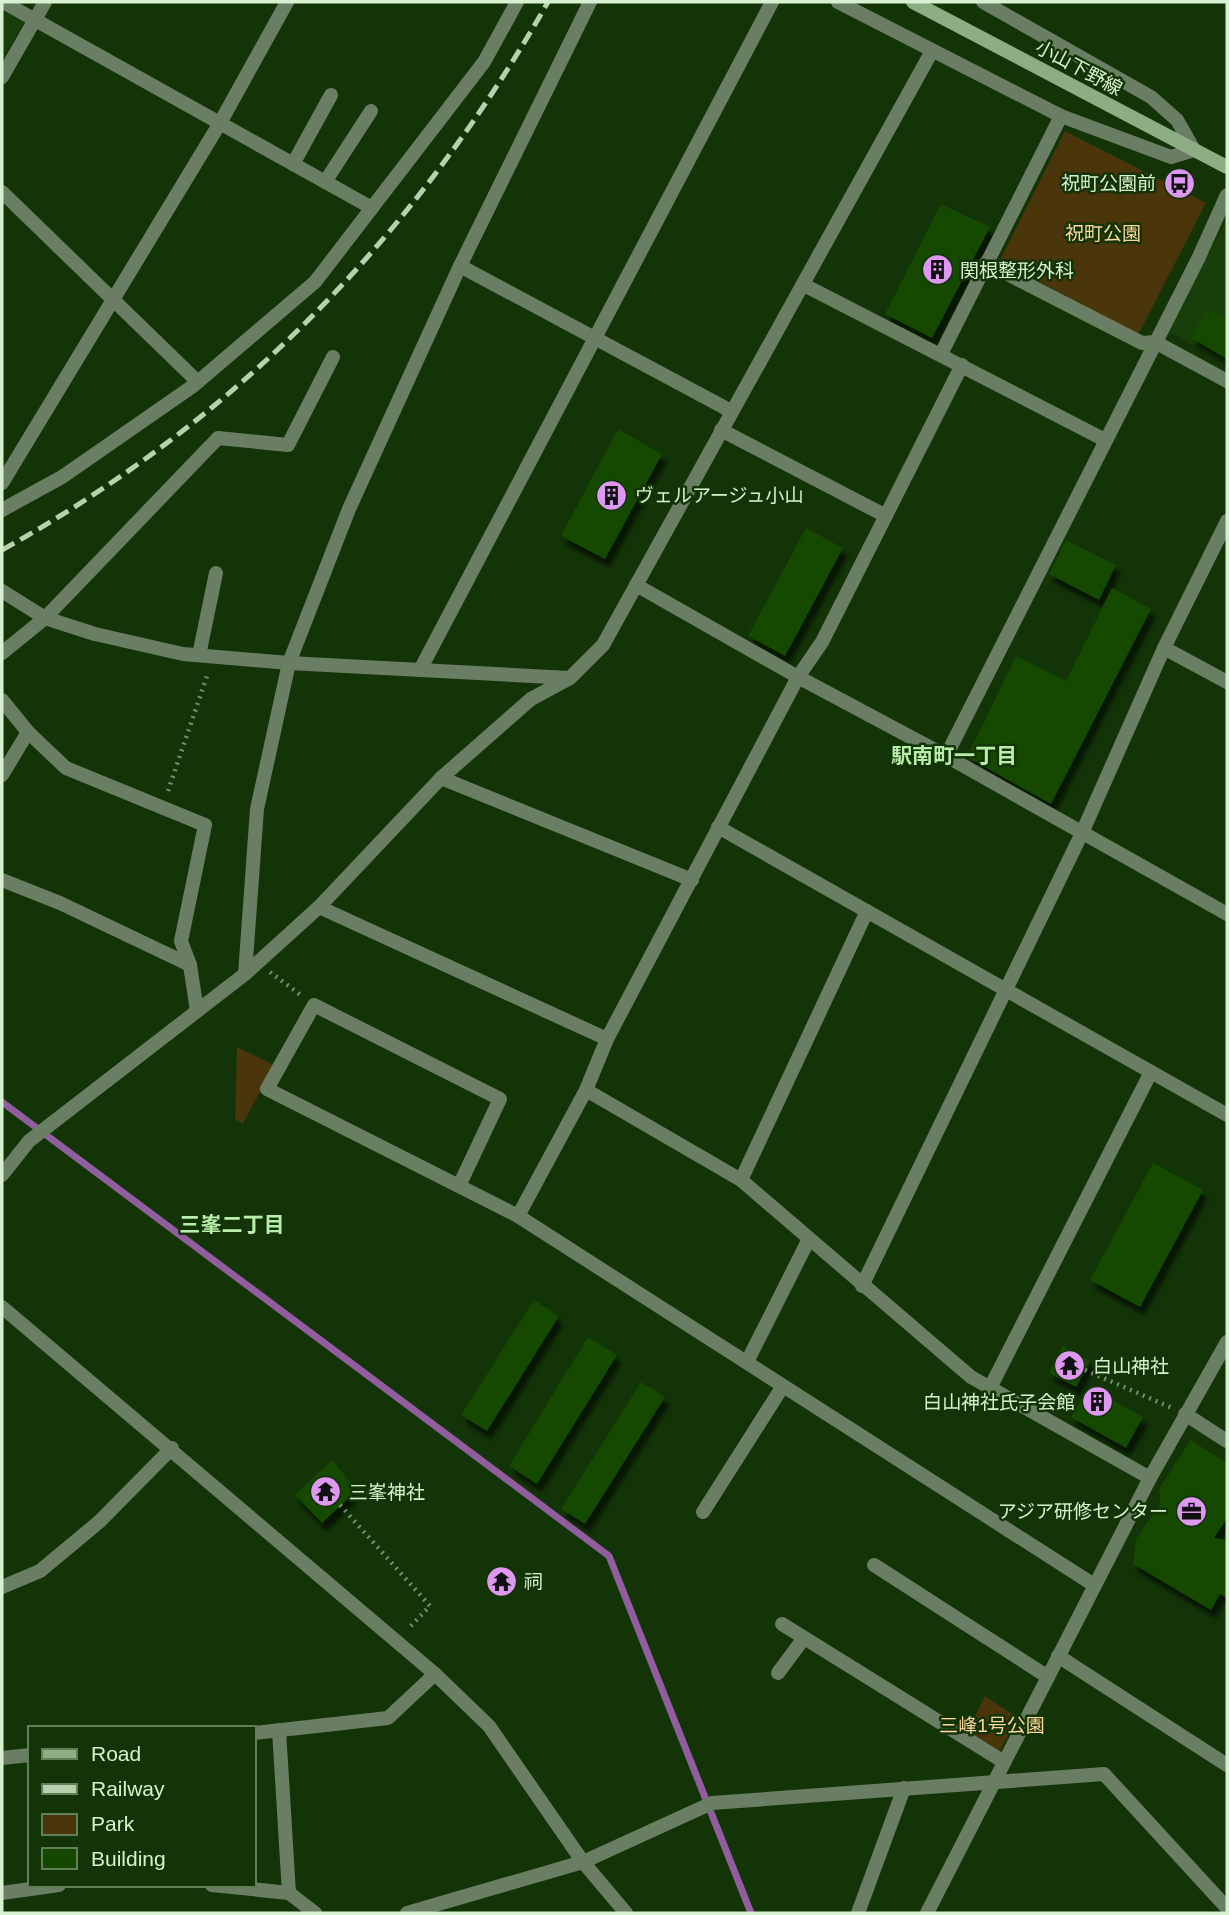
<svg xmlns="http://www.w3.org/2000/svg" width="1229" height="1915" font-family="Helvetica,'Noto Sans JP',sans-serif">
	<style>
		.built { fill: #173d09 }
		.green { fill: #4b350b }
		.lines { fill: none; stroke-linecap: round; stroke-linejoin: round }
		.stream { stroke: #915d9e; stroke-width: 7 }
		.building { fill: #144800; filter: url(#shadow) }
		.path { stroke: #728f68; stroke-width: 4.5; stroke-dasharray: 2 5; stroke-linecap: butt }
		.minor { stroke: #6a7e64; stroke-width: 14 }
		.tertiary { stroke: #6a7e64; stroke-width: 14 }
		.secondary { stroke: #8dad84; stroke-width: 14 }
		.rail { stroke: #b7d1af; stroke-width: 5; stroke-dasharray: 14 7; stroke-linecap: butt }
		.labels { text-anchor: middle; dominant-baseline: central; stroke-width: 5; stroke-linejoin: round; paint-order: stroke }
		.street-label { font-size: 19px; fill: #d7f0d0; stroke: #123407 }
		.poi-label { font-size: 19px; fill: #d7f0d0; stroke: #123407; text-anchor: start }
		.park-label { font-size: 19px; fill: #fdd79c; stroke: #123407 }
		.neighbourhood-label { font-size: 21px; font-weight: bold; fill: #b9edab; stroke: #123407 }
	</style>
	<defs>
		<filter id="shadow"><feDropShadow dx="4.5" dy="8" stdDeviation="2" flood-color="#0009"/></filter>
	</defs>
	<rect width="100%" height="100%" fill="#123407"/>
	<g class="built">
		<polygon points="2,8 25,20 2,61"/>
		<polygon points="1227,219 1227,364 1167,331"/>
	</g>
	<g class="green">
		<polygon points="1065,131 1206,203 1138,335 1000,260"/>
		<polygon points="237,1047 274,1065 243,1124 235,1119"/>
		<polygon points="985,1696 1018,1718 999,1752 966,1732"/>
	</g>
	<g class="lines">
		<polyline class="stream" points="2,1102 609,1556 751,1913"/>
	</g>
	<g class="building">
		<polygon points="941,204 990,227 932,338 885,314"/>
		<polygon points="1207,309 1227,319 1227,359 1191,338"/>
		<polygon points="618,429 662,454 605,559 561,536"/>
		<polygon points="806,528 843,548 785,656 748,636"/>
		<polygon points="1066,540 1116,565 1099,600 1049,574"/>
		<polygon points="1112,588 1151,609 1051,804 967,757 1016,656 1066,681"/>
		<polygon points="1153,1163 1203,1190 1140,1307 1090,1280"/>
		<polygon points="534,1300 559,1316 487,1431 461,1415"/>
		<polygon points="588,1337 617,1355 537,1484 509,1466"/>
		<polygon points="1063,1346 1090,1361 1076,1387 1049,1373"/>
		<polygon points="641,1382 665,1397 585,1524 561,1509"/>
		<polygon points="1089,1387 1143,1417 1126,1448 1071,1417"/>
		<polygon points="1191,1440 1227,1463 1227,1518 1214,1538 1227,1540 1227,1598 1220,1594 1211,1610 1133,1564 1136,1539 1160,1504 1159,1489"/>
		<polygon points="332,1460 357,1490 322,1523 295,1495"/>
	</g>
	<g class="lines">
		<g class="path">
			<polyline points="168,791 208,673"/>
			<polyline points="270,972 302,996"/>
			<polyline points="1085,1370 1172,1408"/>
			<polyline points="340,1505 430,1606 408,1629"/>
		</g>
		<g class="minor">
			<polyline points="3,2 372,208"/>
			<polyline points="838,2 1061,116 1171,157 1194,150 1177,120 1151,97 983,2"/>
			<polyline points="2,77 45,2"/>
			<polyline points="293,164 331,95"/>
			<polyline points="325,182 371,111"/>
			<polyline points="2,192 198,382"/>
			<polyline points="1227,195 1198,259 946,756 1227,914"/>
			<polyline points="986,263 1142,343 1155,342 1227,381"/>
			<polyline points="460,266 731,411"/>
			<polyline points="804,285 1105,440"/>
			<polyline points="941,354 1061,116"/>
			<polyline points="721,430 886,516"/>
			<polyline points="2,483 220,123 287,2"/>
			<polyline points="2,510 62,477 193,386 315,282 484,62 517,2"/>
			<polyline points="636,585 798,677 946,756"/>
			<polyline points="2,591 45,618 95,634 183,654 289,663 569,678"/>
			<polyline points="1164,648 1227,682"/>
			<polyline points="2,653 45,618 218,438 288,445 333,357"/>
			<polyline points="199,655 216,573"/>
			<polyline points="420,670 772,2"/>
			<polyline points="2,700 28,732 66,768 205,825 181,941 190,965 197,1011"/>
			<polyline points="2,775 28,732"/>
			<polyline points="441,778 692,880"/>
			<polyline points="718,827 1227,1115"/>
			<polyline points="2,880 60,903 190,965"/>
			<polyline points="319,907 607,1039"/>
			<polyline points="245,974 257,809 289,663 349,509 460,266 590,2"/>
			<polyline points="586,1090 741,1180 971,1377 1150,1478"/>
			<polyline points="2,1175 29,1141 245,974 319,907 441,778 531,699 570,678 603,645 932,51"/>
			<polyline points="741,1180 867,911"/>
			<polyline points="459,1186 500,1099 314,1005 267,1089 518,1216 1094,1585"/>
			<polyline points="518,1216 586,1090 607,1039 798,677 822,642 962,365"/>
			<polyline points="862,1286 1082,833 1164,648 1227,521"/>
			<polyline points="747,1362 809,1239"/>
			<polyline points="990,1388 1151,1072"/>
			<polyline points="1185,1414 1227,1441"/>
			<polyline points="703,1512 783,1386"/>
			<polyline points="874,1565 1048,1677"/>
			<polyline points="2,1587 40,1571 100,1521 172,1448"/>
			<polyline points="782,1624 1004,1762"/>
			<polyline points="1058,1656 1227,1765"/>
			<polyline points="778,1673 804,1638"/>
			<polyline points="279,1730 289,1893 315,1913"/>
			<polyline points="254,1733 388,1718 435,1674"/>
			<polyline points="2,1758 30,1755"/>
			<polyline points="212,1885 289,1893"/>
			<polyline points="2,1893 59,1885"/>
			<polyline points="407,1913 583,1862 712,1803 1104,1774 1227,1908"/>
			<polyline points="858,1913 904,1788"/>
			<polyline points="927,1913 1150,1478 1227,1342"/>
		</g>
		<polyline class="tertiary" points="2,1307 435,1674 489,1726 583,1862 626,1913"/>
		<polyline class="secondary" points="913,2 1227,167"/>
		<path class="rail" d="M2,550c237,-132 412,-313 546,-548"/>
	</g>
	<defs>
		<symbol id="bus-disc" viewBox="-11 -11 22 22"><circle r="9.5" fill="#df98f2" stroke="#123407"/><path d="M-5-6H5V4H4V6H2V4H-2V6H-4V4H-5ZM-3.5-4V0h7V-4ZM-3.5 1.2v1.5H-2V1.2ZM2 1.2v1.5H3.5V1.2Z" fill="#111"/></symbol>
		<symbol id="building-disc" viewBox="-11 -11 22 22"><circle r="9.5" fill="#df98f2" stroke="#123407"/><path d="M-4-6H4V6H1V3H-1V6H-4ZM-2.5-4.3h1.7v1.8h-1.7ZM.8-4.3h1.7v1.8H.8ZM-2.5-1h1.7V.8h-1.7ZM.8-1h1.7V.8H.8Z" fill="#111"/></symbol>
		<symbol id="temple-disc" viewBox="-11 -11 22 22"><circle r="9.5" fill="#df98f2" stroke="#123407"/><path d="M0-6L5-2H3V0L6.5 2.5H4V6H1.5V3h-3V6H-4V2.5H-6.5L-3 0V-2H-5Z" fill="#111"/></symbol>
		<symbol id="office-disc" viewBox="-11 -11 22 22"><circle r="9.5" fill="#df98f2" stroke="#123407"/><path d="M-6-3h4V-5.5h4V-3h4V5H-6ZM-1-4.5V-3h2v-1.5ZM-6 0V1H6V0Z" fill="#111"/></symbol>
	</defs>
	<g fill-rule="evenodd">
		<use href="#bus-disc" x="1162" y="166" width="35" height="35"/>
		<use href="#building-disc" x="920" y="252" width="35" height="35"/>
		<use href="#building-disc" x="594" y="478" width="35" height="35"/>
		<use href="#temple-disc" x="1052" y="1348" width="35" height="35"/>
		<use href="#building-disc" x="1080" y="1384" width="35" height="35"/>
		<use href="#temple-disc" x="308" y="1474" width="35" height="35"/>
		<use href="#office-disc" x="1174" y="1494" width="35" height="35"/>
		<use href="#temple-disc" x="484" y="1564" width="35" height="35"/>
	</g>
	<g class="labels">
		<g class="street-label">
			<text transform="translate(1079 68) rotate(28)">小山下野線</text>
		</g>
		<g class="poi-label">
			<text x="1156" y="183" text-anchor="end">祝町公園前</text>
			<text x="960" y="270">関根整形外科</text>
			<text x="635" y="495">ヴェルアージュ小山</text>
			<text x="1093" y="1366">白山神社</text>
			<text x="1075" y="1402" text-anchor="end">白山神社氏子会館</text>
			<text x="349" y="1492">三峯神社</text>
			<text x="1168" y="1511" text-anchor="end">アジア研修センター</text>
			<text x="524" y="1581">祠</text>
		</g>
		<g class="park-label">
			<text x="1103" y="233">祝町公園</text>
			<text x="992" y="1725">三峰1号公園</text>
		</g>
		<g class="neighbourhood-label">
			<text x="954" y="755">駅南町一丁目</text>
			<text x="232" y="1224">三峯二丁目</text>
		</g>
	</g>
	<rect width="1229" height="1915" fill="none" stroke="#d7f0d0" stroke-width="7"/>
	<rect x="28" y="1726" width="228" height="161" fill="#123407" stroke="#617f57" stroke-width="2"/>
	<rect x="42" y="1749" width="35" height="10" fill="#8dad84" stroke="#617f57" stroke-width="2"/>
	<text x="91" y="1761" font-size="21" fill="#d7f0d0">Road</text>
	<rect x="42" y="1784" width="35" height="10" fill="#b7d1af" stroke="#617f57" stroke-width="2"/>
	<text x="91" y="1796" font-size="21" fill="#d7f0d0">Railway</text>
	<rect x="42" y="1814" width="35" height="21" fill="#4b350b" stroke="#617f57" stroke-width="2"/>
	<text x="91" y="1831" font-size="21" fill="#d7f0d0">Park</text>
	<rect x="42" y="1848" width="35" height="21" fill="#144800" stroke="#617f57" stroke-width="2"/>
	<text x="91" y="1866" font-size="21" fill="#d7f0d0">Building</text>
</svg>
